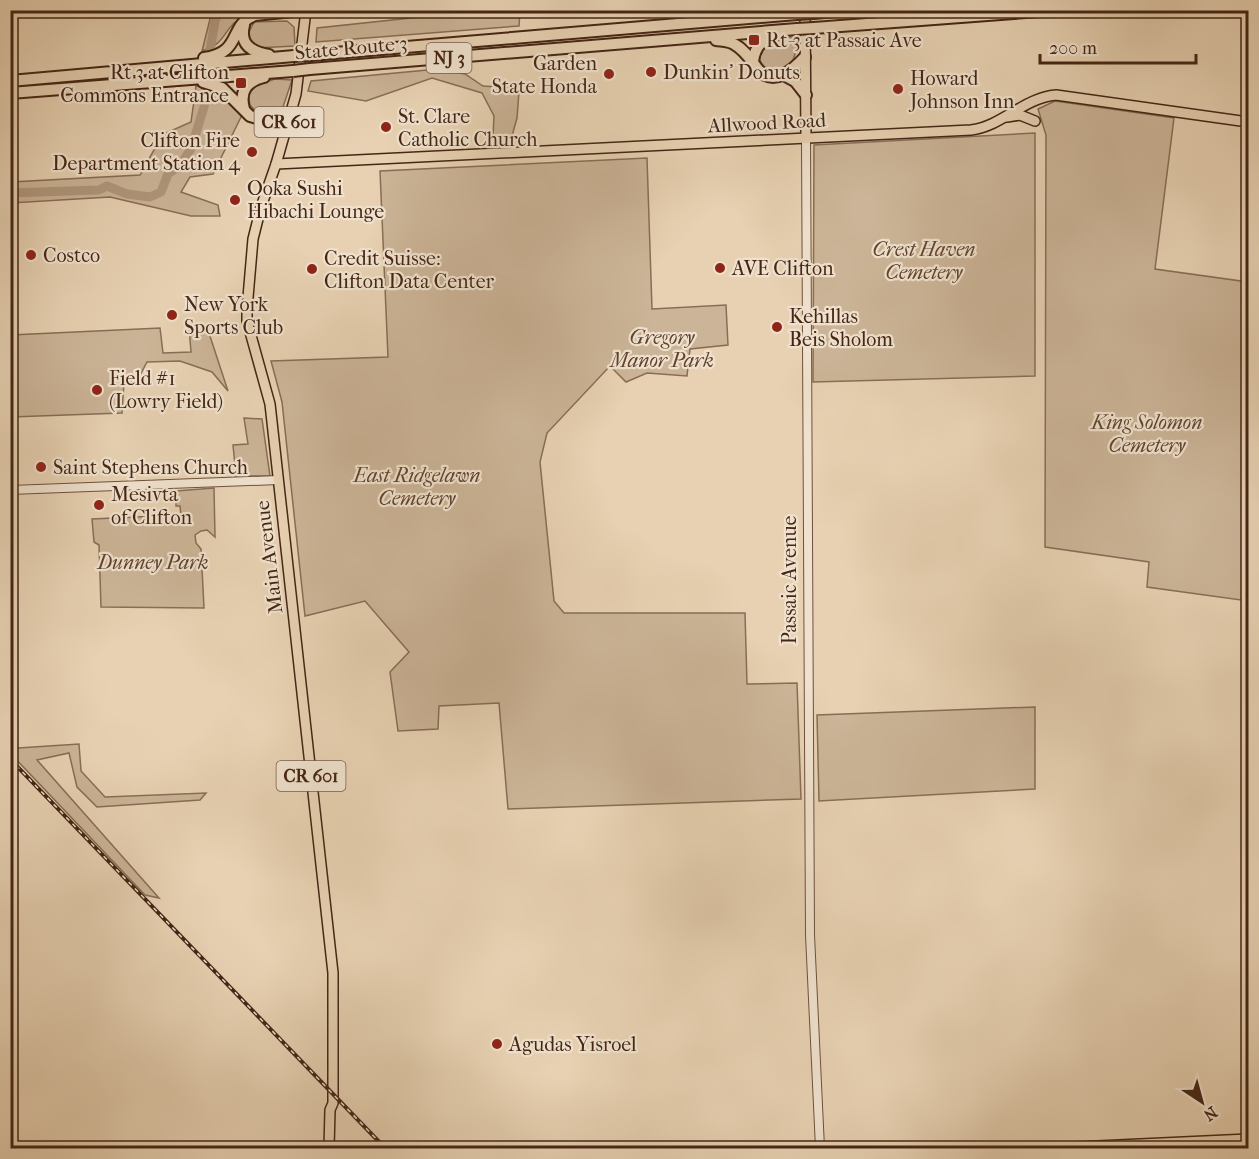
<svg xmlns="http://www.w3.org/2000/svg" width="1259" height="1159" font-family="'IM FELL French Canon',serif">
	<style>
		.green { fill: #cbb497; stroke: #886d56; stroke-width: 1.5 }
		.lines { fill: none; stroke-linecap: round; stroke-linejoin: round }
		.river { stroke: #b0977d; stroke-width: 9 }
		.minor-casing { stroke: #6e513c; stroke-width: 10 }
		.major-casing { stroke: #452615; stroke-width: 12 }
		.highway-casing { stroke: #452615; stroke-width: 14 }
		.minor { stroke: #efe1cd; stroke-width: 8 }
		.major { stroke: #e7d1b2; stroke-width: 9 }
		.highway { stroke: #e7d1b2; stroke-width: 10 }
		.rail-casing { stroke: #452615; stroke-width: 4 }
		.rail { stroke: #efe1cd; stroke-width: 1.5; stroke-dasharray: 4.5; stroke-linecap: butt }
		.highway-bridge-casing { stroke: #452615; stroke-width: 14; stroke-linecap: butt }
		.highway-bridge { stroke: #e7d1b2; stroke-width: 10 }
		.poi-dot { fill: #8f2418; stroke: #efe1cd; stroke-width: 2 }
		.labels { text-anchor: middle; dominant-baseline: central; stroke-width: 4.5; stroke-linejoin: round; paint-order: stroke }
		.shield { fill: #efe1cd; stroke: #785e4c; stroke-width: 1.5 }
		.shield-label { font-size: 18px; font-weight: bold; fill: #452615 }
		.poi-label { font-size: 20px; fill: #452615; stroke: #efe1cd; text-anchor: start }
		.street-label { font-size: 20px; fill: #452615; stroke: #efe1cd }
		.park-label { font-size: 20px; font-style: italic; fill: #60422f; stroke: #efe1cd }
	</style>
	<rect width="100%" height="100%" fill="#e7d1b2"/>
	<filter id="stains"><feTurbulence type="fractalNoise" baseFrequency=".00333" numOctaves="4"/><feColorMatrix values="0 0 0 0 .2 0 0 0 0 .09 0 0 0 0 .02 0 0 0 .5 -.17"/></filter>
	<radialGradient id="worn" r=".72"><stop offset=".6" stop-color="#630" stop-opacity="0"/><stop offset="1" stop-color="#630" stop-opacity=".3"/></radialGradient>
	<g class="green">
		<path d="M212,11h59c-11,1 -28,3 -37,12 -14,15 -10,20 -32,28z"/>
		<polygon points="421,11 520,11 519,26 316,42 317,28 420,17"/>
		<polygon points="287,21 294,27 295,46 255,48 247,36 254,22"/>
		<path d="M785,37h12c-1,22 -4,38 -32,32l-5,-8 -1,-9 12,-13z"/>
		<polygon points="438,69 465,74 483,86 512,88 519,91 517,118 510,143 503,145 502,135 493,137 494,116 482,93 432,78 366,101 308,91 311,81"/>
		<polygon points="275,79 292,80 280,116 259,115 250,105 248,94 253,86"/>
		<polygon points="196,86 217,89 242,115 213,174 190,177 181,192 218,205 220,216 191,216 110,197 11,203 11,182 140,175 154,150 166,133 191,122"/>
		<polygon points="1055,101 1174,118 1155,269 1248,282 1248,601 1147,587 1149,562 1045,547 1046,135 1038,109"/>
		<polygon points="1035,133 1035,376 813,382 814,145"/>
		<polygon points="647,158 652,309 726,305 728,345 690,349 687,376 647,373 626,382 610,366 547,433 540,462 554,601 564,613 745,613 747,684 797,683 801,799 508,809 499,703 439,706 438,729 398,731 390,672 409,652 365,601 305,616 282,402 271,361 388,357 380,171"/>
		<polygon points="189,327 207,327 228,391 212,372 180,361 147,362 137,381 124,382 122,413 11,417 11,335 160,328 163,353 191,352"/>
		<polygon points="244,418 262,419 270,476 236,476 233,445 248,444"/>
		<polygon points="214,488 215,537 207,530 201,531 195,535 196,543 201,549 204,608 101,607 99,545 94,542 92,519 181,515 180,506 176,506 176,491"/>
		<polygon points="1035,707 1035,789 819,801 817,715"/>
		<polygon points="79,744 81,771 105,797 206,793 200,800 97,807 77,787 69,753 37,760 159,898 145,895 11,754 11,750 18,748"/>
	</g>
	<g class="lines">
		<g class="river">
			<polyline points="210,51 215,21 220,10"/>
			<polyline points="10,193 99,190 107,186 127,194 150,197 161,192 168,174 179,166 191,149 204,107 207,90"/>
		</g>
		<defs>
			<g id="minor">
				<polyline points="806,139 810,935 820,1148"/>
				<polyline points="10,490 278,480"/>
			</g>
			<g id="major">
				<polyline points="306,10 296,94 276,164 261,207 253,239 247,309 247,321 270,404 333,973 333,1103 330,1110 329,1148"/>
				<polyline points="805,10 806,139"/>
				<polyline points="1007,117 1020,115 1035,121"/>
				<path d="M276,164l695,-34c32,-4 52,-32 85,-35l192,27"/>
				<polyline points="1054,1148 1248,1139"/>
			</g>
			<g id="highway">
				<polyline points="814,13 845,10"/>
				<path d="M244,25c-5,20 8,27 25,30"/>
				<polyline points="814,28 1053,10"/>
				<path d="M716,40c6,1 13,1 18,4 11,6 16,15 23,24 16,20 36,2 48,-11"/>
				<polyline points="311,55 797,14"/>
				<path d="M204,58c39,-5 24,-33 51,-43l48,-5"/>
				<path d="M753,61c2,-15 10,-22 24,-27"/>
				<polyline points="310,69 797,29"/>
				<polyline points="784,75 795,81 806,95"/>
				<polyline points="10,81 294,56"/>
				<polyline points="203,82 222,88 250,116 287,127"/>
				<polyline points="10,93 293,71"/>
				<path d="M244,109c-5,-18 3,-28 20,-32"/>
			</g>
		</defs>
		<use href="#minor" class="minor-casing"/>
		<use href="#major" class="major-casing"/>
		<use href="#highway" class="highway-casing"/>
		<use href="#minor" class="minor"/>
		<use href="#major" class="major"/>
		<use href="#highway" class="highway"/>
		<defs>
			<polyline id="rail" points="10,759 385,1148"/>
		</defs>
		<use href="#rail" class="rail-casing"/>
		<use href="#rail" class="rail"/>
		<defs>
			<g id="highway-bridge">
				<polyline points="797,14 814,13"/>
				<polyline points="797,29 814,28"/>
				<polyline points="294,56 311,55"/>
				<polyline points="293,71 310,69"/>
			</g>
		</defs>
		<use href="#highway-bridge" class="highway-bridge-casing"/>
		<use href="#highway-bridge" class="highway-bridge"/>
	</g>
	<g class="poi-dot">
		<rect x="748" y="34" width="12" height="12" rx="3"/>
		<circle cx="651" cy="72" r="6"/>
		<circle cx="609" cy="74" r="6"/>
		<rect x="235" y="77" width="12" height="12" rx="3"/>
		<circle cx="898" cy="89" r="6"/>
		<circle cx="386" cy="127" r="6"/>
		<circle cx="252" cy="152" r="6"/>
		<circle cx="235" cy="200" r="6"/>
		<circle cx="31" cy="255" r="6"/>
		<circle cx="720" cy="268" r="6"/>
		<circle cx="312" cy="269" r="6"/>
		<circle cx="172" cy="315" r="6"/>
		<circle cx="777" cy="327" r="6"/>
		<circle cx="97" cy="390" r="6"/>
		<circle cx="41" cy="467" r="6"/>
		<circle cx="99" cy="505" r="6"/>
		<circle cx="497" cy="1044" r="6"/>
	</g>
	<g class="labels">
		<g class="shield">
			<rect x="426.5" y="43" width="45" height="30" rx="4.5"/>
			<rect x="254.5" y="107" width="69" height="30" rx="4.5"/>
			<rect x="276.5" y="761" width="69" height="30" rx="4.5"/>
		</g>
		<g class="shield-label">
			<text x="449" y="58">NJ 3</text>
			<text x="289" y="122">CR 601</text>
			<text x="311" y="776">CR 601</text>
		</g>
		<g class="poi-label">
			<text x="766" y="40">Rt-3 at Passaic Ave</text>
			<text x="597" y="63" text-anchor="end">Garden<tspan x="597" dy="23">State Honda</tspan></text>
			<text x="229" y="72" text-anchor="end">Rt 3 at Clifton<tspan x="229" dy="23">Commons Entrance</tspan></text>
			<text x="663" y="72">Dunkin' Donuts</text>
			<text x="910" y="78">Howard<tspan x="910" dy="23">Johnson Inn</tspan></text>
			<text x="398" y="116">St. Clare<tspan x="398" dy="23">Catholic Church</tspan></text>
			<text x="240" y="140" text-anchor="end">Clifton Fire<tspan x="240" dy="23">Department Station 4</tspan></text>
			<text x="247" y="188">Ooka Sushi<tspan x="247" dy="23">Hibachi Lounge</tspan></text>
			<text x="43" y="255">Costco</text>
			<text x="324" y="258">Credit Suisse:<tspan x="324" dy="23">Clifton Data Center</tspan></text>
			<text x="732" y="268">AVE Clifton</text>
			<text x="184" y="304">New York<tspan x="184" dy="23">Sports Club</tspan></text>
			<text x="789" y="316">Kehillas<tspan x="789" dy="23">Beis Sholom</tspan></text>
			<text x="109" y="378">Field #1<tspan x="109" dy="23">(Lowry Field)</tspan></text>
			<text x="53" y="467">Saint Stephens Church</text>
			<text x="111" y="494">Mesivta<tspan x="111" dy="23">of Clifton</tspan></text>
			<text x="509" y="1044">Agudas Yisroel</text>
		</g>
		<g class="street-label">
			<text transform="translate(351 48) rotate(-5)">State Route 3</text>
			<text transform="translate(767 123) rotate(-3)">Allwood Road</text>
			<text transform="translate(269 557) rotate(-97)">Main Avenue</text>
			<text transform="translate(789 580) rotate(-90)">Passaic Avenue</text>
		</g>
		<g class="park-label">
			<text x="924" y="249">Crest Haven<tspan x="924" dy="23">Cemetery</tspan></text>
			<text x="662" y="337">Gregory<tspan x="662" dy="23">Manor Park</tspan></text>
			<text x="1147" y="422">King Solomon<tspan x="1147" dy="23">Cemetery</tspan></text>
			<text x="417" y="475">East Ridgelawn<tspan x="417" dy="23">Cemetery</tspan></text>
			<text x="153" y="562">Dunney Park</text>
		</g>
	</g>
	<rect width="1259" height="1159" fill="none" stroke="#e7d1b2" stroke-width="36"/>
	<rect x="12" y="12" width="1235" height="1135" fill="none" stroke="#452615" stroke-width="3"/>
	<rect x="18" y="18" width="1223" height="1123" fill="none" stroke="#452615" stroke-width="1.5"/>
	<g transform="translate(1202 1102) rotate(144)" stroke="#efe1cd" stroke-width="4.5" paint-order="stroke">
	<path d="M0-4.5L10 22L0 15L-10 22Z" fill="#452615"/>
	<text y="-9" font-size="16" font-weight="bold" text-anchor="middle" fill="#452615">N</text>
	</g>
	<path d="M1040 54v9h156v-9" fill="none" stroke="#452615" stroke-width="3"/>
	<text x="1049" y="54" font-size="18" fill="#452615" stroke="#efe1cd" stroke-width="4.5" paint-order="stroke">200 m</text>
	<rect width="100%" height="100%" filter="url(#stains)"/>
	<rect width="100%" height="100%" fill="url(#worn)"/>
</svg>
